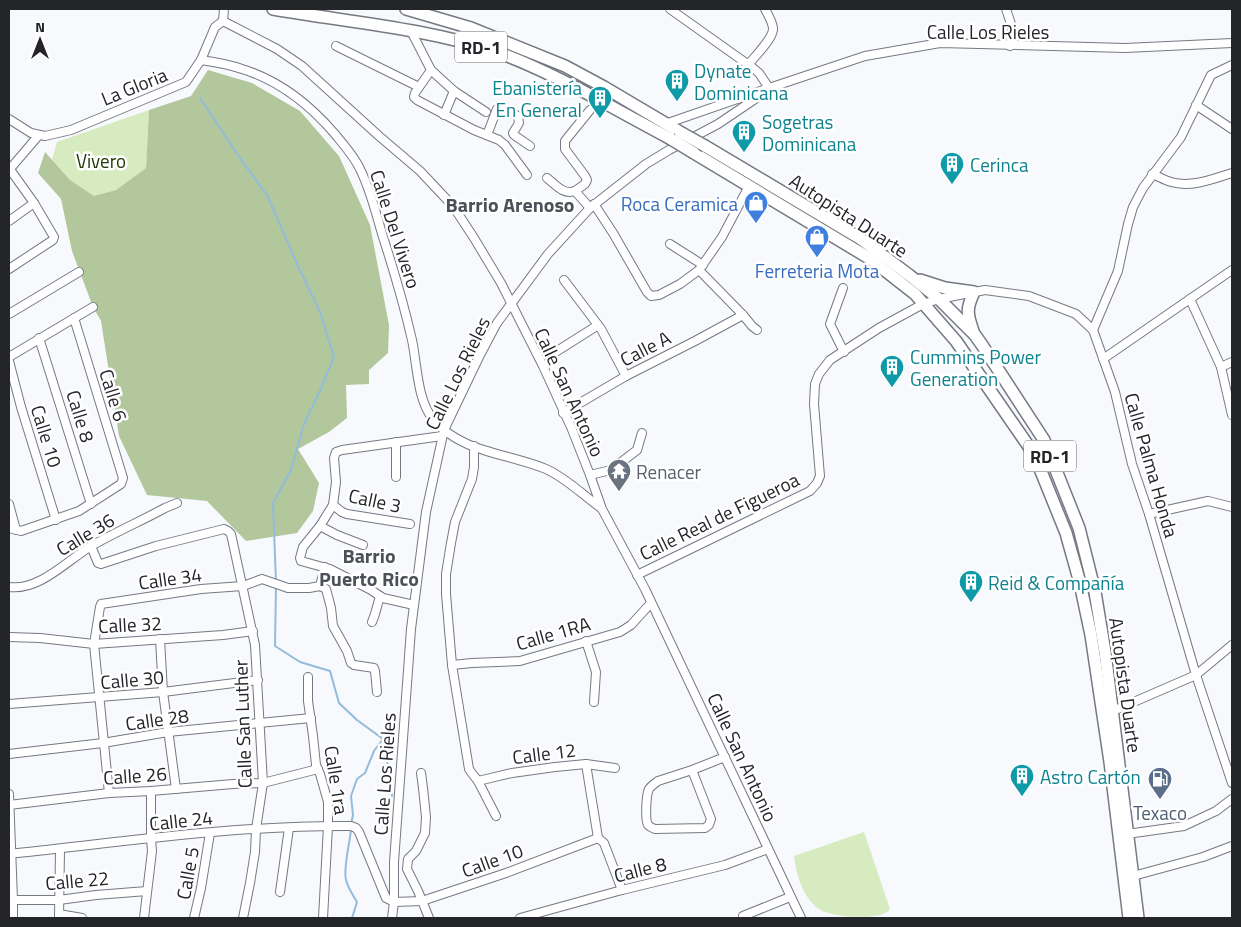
<svg xmlns="http://www.w3.org/2000/svg" width="1241" height="927" font-family="'Titillium Web',sans-serif">
	<style>
		.green { fill: #d7ebc1 }
		.forest { fill: #b2c79b }
		.lines { fill: none; stroke-linecap: round; stroke-linejoin: round }
		.stream { stroke: #93bbdc; stroke-width: 2 }
		.minor-casing { stroke: #757983; stroke-width: 10 }
		.highway-casing { stroke: #757983; stroke-width: 14 }
		.minor { stroke: #fff; stroke-width: 8 }
		.highway { stroke: #fff; stroke-width: 11 }
		.highway-bridge-casing { stroke: #757983; stroke-width: 14; stroke-linecap: butt }
		.highway-bridge { stroke: #fff; stroke-width: 11 }
		.labels { text-anchor: middle; dominant-baseline: central; stroke-width: 5; stroke-linejoin: round; paint-order: stroke }
		.shield { fill: #fff; stroke: #656669; stroke-width: 1 }
		.shield-label { font-size: 18px; font-weight: bold; fill: #232529 }
		.street-label { font-size: 19px; fill: #232529; stroke: #fff }
		.culture-label { font-size: 19px; fill: #0d838f; stroke: #fff; text-anchor: start }
		.park-label { font-size: 19px; fill: #253806; stroke: #fff }
		.shop-label { font-size: 19px; fill: #366cbe; stroke: #fff; text-anchor: end }
		.worship-label { font-size: 19px; fill: #5b616d; stroke: #fff; text-anchor: start }
		.service-label { font-size: 19px; fill: #4e5e75; stroke: #fff }
		.neighbourhood-label { font-size: 20px; font-weight: bold; fill: #4c5059; stroke: #fff }
	</style>
	<rect width="100%" height="100%" fill="#f7f9fd"/>
	<g class="green">
		<polygon points="149,110 146,168 116,190 94,196 70,180 52,160 57,142"/>
		<path d="M864,832l26,77c-2,2 -4,4 -7,5 -14,5 -57,4 -68,-8 -13,-12 -19,-33 -21,-50z"/>
	</g>
	<polygon class="forest" points="208,70 252,83 300,111 339,156 370,225 389,325 388,353 369,370 369,384 346,385 347,418 329,432 298,449 319,483 313,511 297,533 246,541 207,501 147,495 119,436 101,321 93,307 72,251 61,199 38,173 45,152 70,180 94,196 116,190 146,168 149,110 191,96"/>
	<g class="lines">
		<g class="stream">
			<polyline points="200,98 237,154 267,195 297,264 320,312 334,357 319,393 304,424 291,470 273,503 276,582"/>
			<polyline points="276,587 275,646 300,662 330,671 339,703 357,720 383,739 390,777 392,796"/>
			<polyline points="351,824 353,815 351,796 357,779 365,773 374,751 383,739"/>
			<path d="M351,829c-1,14 -8,39 -5,51 2,8 7,15 11,22l-5,16"/>
		</g>
		<defs>
			<g id="minor">
				<polyline points="670,9 753,68 759,73 769,88"/>
				<polyline points="1006,9 1012,27 1010,46"/>
				<polyline points="223,21 277,49 302,66 379,136 420,171 453,206 474,238 501,283 543,366 571,427 590,475 602,509 645,589 801,918"/>
				<polyline points="411,31 431,70 415,93 414,97 417,100 474,130 499,140 505,145 527,175"/>
				<polyline points="336,46 419,87"/>
				<path d="M201,60c14,2 27,4 41,9 36,11 67,35 92,64 9,11 20,23 26,36 11,22 16,45 23,68 11,34 21,68 29,103 5,23 5,60 21,79 28,34 75,34 113,50 20,9 37,26 55,39"/>
				<path d="M748,65c7,-9 26,-27 25,-37 -1,-7 -5,-13 -8,-19"/>
				<polyline points="431,70 454,91 486,112"/>
				<polyline points="1196,105 1232,129"/>
				<polyline points="590,110 565,141 565,149 585,176 587,180 585,184 575,191 590,208"/>
				<polyline points="444,115 454,91"/>
				<polyline points="9,119 31,133 45,136 71,130 186,82 201,60 215,27 223,21 224,9"/>
				<polyline points="665,124 769,88 865,56 940,43 1125,48 1232,43"/>
				<polyline points="487,135 497,109 501,108 518,116 519,123 513,133 514,135 530,146"/>
				<polyline points="9,168 34,203 54,237 53,240 9,269"/>
				<polyline points="9,170 39,135"/>
				<path d="M1152,174c6,2 12,6 19,8 20,6 42,-3 61,-9"/>
				<path d="M547,178c9,7 16,17 28,13"/>
				<polyline points="594,204 613,233 647,292 651,296 659,295 680,284 699,270 722,237 749,186"/>
				<polyline points="9,221 34,203"/>
				<polyline points="670,244 703,265"/>
				<polyline points="699,270 743,315 752,326 757,330"/>
				<polyline points="564,280 601,329 626,376"/>
				<polyline points="843,288 830,324 844,352"/>
				<polyline points="1190,299 1221,367 1232,415"/>
				<polyline points="9,314 79,272"/>
				<polyline points="1093,330 1118,271 1128,224 1133,207 1143,188 1181,137 1211,75 1232,65"/>
				<polyline points="39,338 91,504"/>
				<polyline points="554,353 595,327 598,327"/>
				<polyline points="9,357 93,307"/>
				<polyline points="1103,359 1232,270"/>
				<polyline points="9,361 21,407 56,520"/>
				<polyline points="1221,367 1232,362"/>
				<polyline points="563,413 626,376 695,341 743,315"/>
				<polyline points="474,446 474,467 472,479 455,522 451,543 446,574 446,594 452,665 469,769 471,772 478,781 496,816"/>
				<polyline points="590,475 611,470 637,450 642,433"/>
				<polyline points="396,477 396,442"/>
				<polyline points="9,504 16,530"/>
				<polyline points="333,505 342,512 347,514 410,524"/>
				<polyline points="1149,514 1208,501 1232,507"/>
				<polyline points="320,526 337,535 363,545"/>
				<polyline points="9,528 21,531 79,511 121,484 123,478 74,318"/>
				<polyline points="91,546 98,563 101,564 156,546 224,529 228,531 231,534 255,645 263,783 256,829 255,852 250,883 243,918"/>
				<polyline points="637,575 810,491 817,483 820,476 814,404 815,384 819,374 830,360 879,328 923,304 939,299 985,290 1029,296 1076,314 1093,330 1115,392 1132,464 1149,514 1196,675 1232,783"/>
				<polyline points="320,586 326,589 331,608 333,626 347,651 351,663 354,665 374,668 375,671 377,692"/>
				<polyline points="320,586 325,567"/>
				<path d="M9,587c31,4 58,-27 84,-42 23,-13 48,-24 72,-37l12,-5"/>
				<polyline points="414,605 383,598 371,590 330,569 301,561 300,558 303,547 320,526 333,505 336,482 334,458 336,452 342,450 442,436"/>
				<polyline points="372,622 375,614 380,596"/>
				<polyline points="9,637 40,638 94,644 223,635 253,631"/>
				<polyline points="160,639 163,692 176,789"/>
				<polyline points="586,641 596,672 594,702"/>
				<polyline points="452,665 472,663 520,661 620,632 631,625 651,603"/>
				<polyline points="308,677 308,701 313,736 316,765 320,774 328,802 328,826 323,918"/>
				<polyline points="9,704 163,692 258,680"/>
				<polyline points="1113,711 1196,675 1232,645"/>
				<polyline points="9,754 103,743 168,732 311,718"/>
				<polyline points="586,764 598,838 604,843 622,890"/>
				<path d="M692,770l19,49 -2,6 -4,3 -50,1c-3,-1 -5,-2 -7,-4 -3,-5 -2,-30 1,-36 2,-3 5,-5 9,-8l34,-11 33,-13"/>
				<polyline points="421,773 423,788 426,817 425,833 416,851 408,859 407,869 418,891 429,918"/>
				<polyline points="478,781 512,773 555,767 586,764 615,768"/>
				<polyline points="109,793 94,644 100,607 101,604 201,589 243,586 262,579 288,588 309,588 320,586"/>
				<polyline points="9,794 13,900 13,918"/>
				<polyline points="9,805 109,793 151,791 233,784 263,783 318,769"/>
				<polyline points="1127,834 1184,826 1216,811 1232,799"/>
				<path d="M9,854c113,-12 228,-29 342,-28l5,2 3,4 27,66 8,4 28,-1 84,-28 92,-35"/>
				<polyline points="1133,876 1203,857 1232,846"/>
				<polyline points="280,892 289,828"/>
				<polyline points="9,900 59,900 96,895 147,891"/>
				<polyline points="59,914 82,918"/>
				<polyline points="743,916 790,897"/>
				<polyline points="59,918 60,849"/>
				<polyline points="144,918 152,851 151,839 151,791"/>
				<polyline points="194,918 201,888 210,833"/>
				<polyline points="392,918 394,902 394,862 411,629 426,512 444,430 479,357 497,323 548,254 590,208 646,164 669,150 718,124 758,97 769,88"/>
				<polyline points="520,918 622,890 725,865 768,849"/>
			</g>
			<g id="highway">
				<path d="M273,9c75,13 152,19 224,43 34,12 65,28 97,45 25,14 51,28 77,42"/>
				<polyline points="406,9 471,28 565,66 604,87 680,132"/>
				<polyline points="705,146 861,239 909,275 939,299 975,335 982,345 1044,440 1079,528 1095,592 1105,652 1138,918"/>
				<polyline points="694,153 869,258 915,294 956,341 1034,454 1066,533 1080,583 1091,635 1110,762 1129,918"/>
				<path d="M920,280l25,8 29,4c-8,17 -7,22 -1,39"/>
			</g>
		</defs>
		<use href="#minor" class="minor-casing"/>
		<use href="#highway" class="highway-casing"/>
		<use href="#minor" class="minor"/>
		<use href="#highway" class="highway"/>
		<defs>
			<g id="highway-bridge">
				<polyline points="680,132 705,146"/>
				<polyline points="671,139 694,153"/>
			</g>
		</defs>
		<use href="#highway-bridge" class="highway-bridge-casing"/>
		<use href="#highway-bridge" class="highway-bridge"/>
	</g>
	<defs>
		<symbol id="building-pin" viewBox="-11 -11 22 30"><path d="M0 17L-7.5 6A9.5 9.5 0 1 1 7.5 6Z" fill="#0f9aa8" stroke="#fff"/><path d="M-4-6H4V6H1V3H-1V6H-4ZM-2.5-4.3h1.7v1.8h-1.7ZM.8-4.3h1.7v1.8H.8ZM-2.5-1h1.7V.8h-1.7ZM.8-1h1.7V.8H.8Z" fill="#fff"/></symbol>
		<symbol id="shop-pin" viewBox="-11 -11 22 30"><path d="M0 17L-7.5 6A9.5 9.5 0 1 1 7.5 6Z" fill="#3f7fe0" stroke="#fff"/><path d="M-5-2.5h2.3a2.7 3.5 0 0 1 5.4 0H5L5.5 6h-11ZM-1.5-2.5h3a1.5 2.3 0 0 0-3 0Z" fill="#fff"/></symbol>
		<symbol id="temple-pin" viewBox="-11 -11 22 30"><path d="M0 17L-7.5 6A9.5 9.5 0 1 1 7.5 6Z" fill="#6b7280" stroke="#fff"/><path d="M0-6L5-2H3V0L6.5 2.5H4V6H1.5V3h-3V6H-4V2.5H-6.5L-3 0V-2H-5Z" fill="#fff"/></symbol>
		<symbol id="fuel-pin" viewBox="-11 -11 22 30"><path d="M0 17L-7.5 6A9.5 9.5 0 1 1 7.5 6Z" fill="#5c6f8a" stroke="#fff"/><path d="M-5.5-6h7V0h2V4h1.3V-2.5L3-4.5l.8-.8L6-3V5H2.5V1h-1V6h-7ZM-4.2-4.7v3.2H.2V-4.7Z" fill="#fff"/></symbol>
	</defs>
	<g fill-rule="evenodd">
		<use href="#building-pin" x="663" y="67" width="28" height="38"/>
		<use href="#building-pin" x="586" y="84" width="28" height="38"/>
		<use href="#building-pin" x="730" y="118" width="28" height="38"/>
		<use href="#building-pin" x="938" y="150" width="28" height="38"/>
		<use href="#shop-pin" x="742" y="189" width="28" height="38"/>
		<use href="#shop-pin" x="803" y="223" width="28" height="38"/>
		<use href="#building-pin" x="878" y="353" width="28" height="38"/>
		<use href="#temple-pin" x="605" y="457" width="28" height="38"/>
		<use href="#building-pin" x="957" y="568" width="28" height="38"/>
		<use href="#building-pin" x="1008" y="762" width="28" height="38"/>
		<use href="#fuel-pin" x="1146" y="765" width="28" height="38"/>
	</g>
	<g class="labels">
		<g class="shield">
			<rect x="455" y="31.5" width="52" height="31" rx="4"/>
			<rect x="1024" y="440.5" width="52" height="31" rx="4"/>
		</g>
		<g class="shield-label">
			<text x="481" y="47">RD-1</text>
			<text x="1050" y="456">RD-1</text>
		</g>
		<g class="street-label">
			<text x="988" y="31">Calle Los Rieles</text>
			<text transform="translate(134 86) rotate(-22)">La Gloria</text>
			<text transform="translate(849 215) rotate(33)">Autopista Duarte</text>
			<text transform="translate(396 229) rotate(72)">Calle Del Vivero</text>
			<text transform="translate(645 348) rotate(-27)">Calle A</text>
			<text transform="translate(457 373) rotate(-64)">Calle Los Rieles</text>
			<text transform="translate(570 392) rotate(65)">Calle San Antonio</text>
			<text transform="translate(114 395) rotate(73)">Calle 6</text>
			<text transform="translate(81 416) rotate(73)">Calle 8</text>
			<text transform="translate(47 436) rotate(73)">Calle 10</text>
			<text transform="translate(1152 465) rotate(74)">Calle Palma Honda</text>
			<text transform="translate(375 500) rotate(12)">Calle 3</text>
			<text transform="translate(719 516) rotate(-26)">Calle Real de Figueroa</text>
			<text transform="translate(85 534) rotate(-31)">Calle 36</text>
			<text transform="translate(170 578) rotate(-8)">Calle 34</text>
			<text transform="translate(130 624) rotate(-3)">Calle 32</text>
			<text transform="translate(553 633) rotate(-16)">Calle 1RA</text>
			<text transform="translate(132 679) rotate(-5)">Calle 30</text>
			<text transform="translate(1126 685) rotate(82)">Autopista Duarte</text>
			<text transform="translate(157 719) rotate(-8)">Calle 28</text>
			<text transform="translate(242 724) rotate(-92)">Calle San Luther</text>
			<text transform="translate(544 753) rotate(-7)">Calle 12</text>
			<text transform="translate(743 757) rotate(65)">Calle San Antonio</text>
			<text transform="translate(384 774) rotate(-86)">Calle Los Rieles</text>
			<text transform="translate(135 775) rotate(-4)">Calle 26</text>
			<text transform="translate(337 780) rotate(81)">Calle 1ra</text>
			<text transform="translate(181 820) rotate(-6)">Calle 24</text>
			<text transform="translate(492 860) rotate(-20)">Calle 10</text>
			<text transform="translate(640 869) rotate(-14)">Calle 8</text>
			<text transform="translate(187 873) rotate(-80)">Calle 5</text>
			<text transform="translate(77 880) rotate(-5)">Calle 22</text>
		</g>
		<g class="culture-label">
			<text x="694" y="70">Dynate<tspan x="694" dy="22">Dominicana</tspan></text>
			<text x="582" y="87" text-anchor="end">Ebanistería<tspan x="582" dy="22">En General</tspan></text>
			<text x="762" y="121">Sogetras<tspan x="762" dy="22">Dominicana</tspan></text>
			<text x="970" y="164">Cerinca</text>
			<text x="910" y="356">Cummins Power<tspan x="910" dy="22">Generation</tspan></text>
			<text x="988" y="582">Reid &amp; Compañía</text>
			<text x="1040" y="776">Astro Cartón</text>
		</g>
		<g class="park-label">
			<text x="101" y="160">Vivero</text>
		</g>
		<g class="shop-label">
			<text x="738" y="203">Roca Ceramica</text>
			<text x="817" y="270" text-anchor="middle">Ferreteria Mota</text>
		</g>
		<g class="worship-label">
			<text x="636" y="471">Renacer</text>
		</g>
		<g class="service-label">
			<text x="1160" y="812">Texaco</text>
		</g>
		<g class="neighbourhood-label">
			<text x="510" y="204">Barrio Arenoso</text>
			<text x="369" y="555">Barrio<tspan x="369" dy="23">Puerto Rico</tspan></text>
		</g>
	</g>
	<rect width="1241" height="927" fill="none" stroke="#232529" stroke-width="20"/>
	<g transform="translate(40 40)" stroke="#ffffff" stroke-width="4" paint-order="stroke">
	<path d="M0-4L9 19L0 12L-9 19Z" fill="#232529"/>
	<text y="-8" font-size="14" font-weight="bold" text-anchor="middle" fill="#232529">N</text>
	</g>
</svg>
